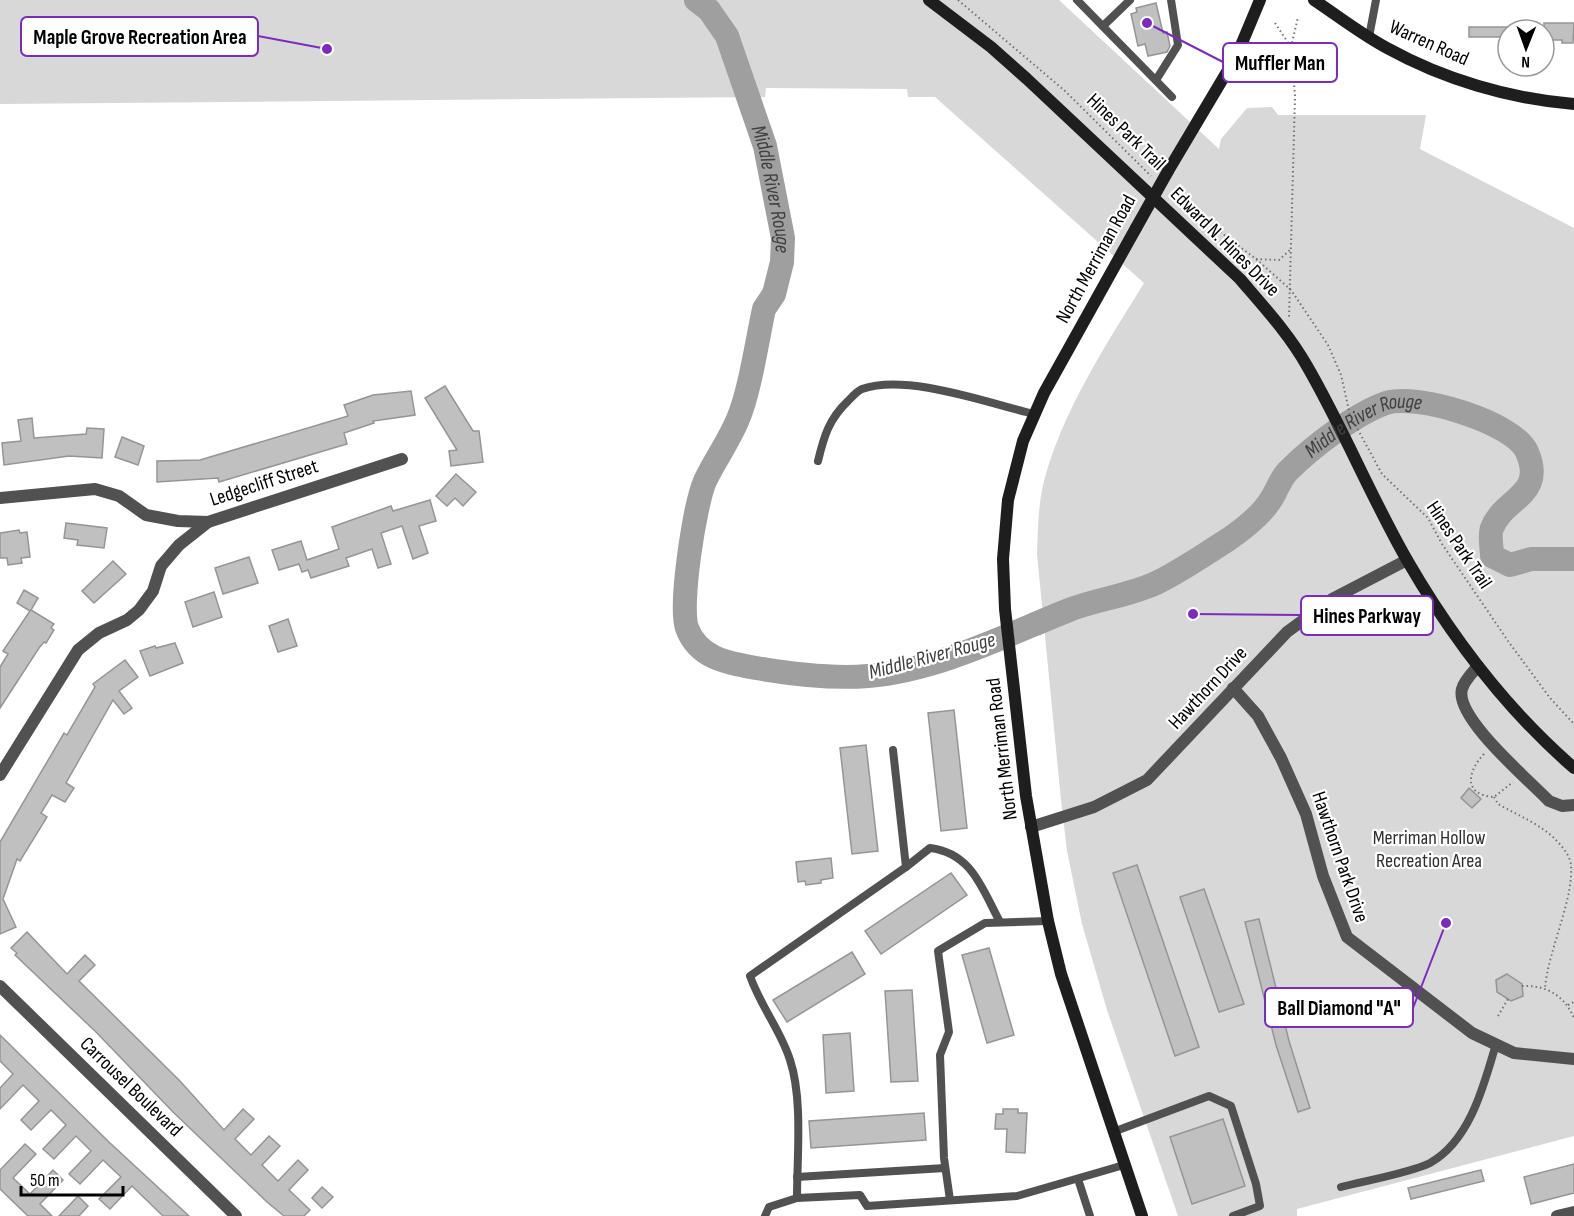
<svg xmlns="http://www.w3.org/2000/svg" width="1574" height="1216" font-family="'Sofia Sans Condensed',sans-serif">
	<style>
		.green { fill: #d8d8d8 }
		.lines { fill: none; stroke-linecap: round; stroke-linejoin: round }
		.river { stroke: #9f9f9f; stroke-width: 24 }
		.building { fill: #c0c0c0; stroke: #959595; stroke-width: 1.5 }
		.path { stroke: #737373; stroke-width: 2; stroke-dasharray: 1.5 3; stroke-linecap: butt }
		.lane { stroke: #515151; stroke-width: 8 }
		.street { stroke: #515151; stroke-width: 12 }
		.secondary { stroke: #1e1e1e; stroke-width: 12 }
		.secondary-bridge { stroke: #1e1e1e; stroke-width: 12 }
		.labels { text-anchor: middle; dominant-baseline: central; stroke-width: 4.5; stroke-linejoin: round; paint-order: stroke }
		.street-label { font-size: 20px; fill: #000; stroke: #fff }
		.park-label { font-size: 20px; fill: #2f2f2f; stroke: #fff }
		.water-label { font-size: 21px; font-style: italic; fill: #404040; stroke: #fff }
		.leader { fill: none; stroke: #7b2cbf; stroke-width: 2 }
		.callout-dot { fill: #7b2cbf; stroke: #fff; stroke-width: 2 }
		.callout { fill: #fff; stroke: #7b2cbf; stroke-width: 2 }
		.callout-label { font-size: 21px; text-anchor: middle; font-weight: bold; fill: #000 }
	</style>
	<rect width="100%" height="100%" fill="#fff"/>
	<path class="green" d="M0,0h1059l160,149 2,-10 26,-31 25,-1 6,8h148l-6,34 154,79v908l-277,73v7h-119l-71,-206 -25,-86 -15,-73 -6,-51 -24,-246c1,-24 1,-49 7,-73 19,-71 62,-136 100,-198l-209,-186h-27l-1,-8 -141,-1 -1,9 -765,7z"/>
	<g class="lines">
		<path class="river" id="s1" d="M696,0l13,10 18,26 38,110 18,92 -1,24 -8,32 -10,15c-7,32 -14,82 -26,110 -9,22 -23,41 -33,62 -10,23 -26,124 -18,147 11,30 40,35 69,40 35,6 76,11 112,8 70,-6 136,-40 201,-66 28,-11 59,-14 87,-27 25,-12 49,-29 73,-44 13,-9 32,-24 41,-38 7,-10 10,-22 18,-30 24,-24 67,-57 98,-68 30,-10 128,19 141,49 19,44 -23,45 -35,76 -3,7 0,20 0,28l18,9 21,-6h43"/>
	</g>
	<g class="building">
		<polygon points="1156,3 1163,33 1167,32 1170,46 1167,52 1148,56 1145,44 1138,46 1131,14 1137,12 1136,8"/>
		<polygon points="1544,23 1574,23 1573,43 1562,43 1562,40 1544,40"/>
		<rect x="1469" y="27" width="39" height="10"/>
		<polygon points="445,386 473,431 479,431 483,462 451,466 449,451 457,450 425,398"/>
		<polygon points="411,391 415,415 373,421 374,423 344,433 347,444 219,482 218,478 157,482 157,461 200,460 348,416 344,405 373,395"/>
		<polygon points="32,418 34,438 86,434 87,428 104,429 102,458 69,456 4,465 2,443 21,441 18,420"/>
		<polygon points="122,437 144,446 138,465 115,457"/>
		<polygon points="456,474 476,492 463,506 455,498 447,506 436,496"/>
		<polygon points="430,500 436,521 419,526 428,553 413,559 402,526 381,533 391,564 378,568 372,549 346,558 349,566 311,578 308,570 302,572 299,564 279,570 272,550 301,541 307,560 339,549 332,527 391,506 393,511"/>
		<polygon points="66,523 107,528 104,548 77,545 78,540 64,538"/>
		<polygon points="19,530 20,533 27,532 30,557 21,558 22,563 8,565 7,558 0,558 0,533"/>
		<polygon points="249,557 258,583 223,594 215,568"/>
		<polygon points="113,561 126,574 94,603 82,591"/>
		<polygon points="24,590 38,598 31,610 54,624 51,628 54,630 46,643 44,642 39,648 0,708 0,667 8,654 3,651 30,611 17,603"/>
		<polygon points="214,592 222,617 193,627 185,602"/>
		<polygon points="288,619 297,646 278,652 269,626"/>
		<polygon points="175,643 183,663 150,676 140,651 155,646 156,648"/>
		<polygon points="125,660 138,677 119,691 132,708 124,714 113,700 66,783 74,788 65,802 52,795 41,813 47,817 20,861 17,859 3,899 16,927 0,934 0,842 64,733 67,735 95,687 93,684"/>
		<polygon points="954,710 967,828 941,831 928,713"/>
		<polygon points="866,745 878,851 852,854 840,748"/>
		<polygon points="1469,788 1481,799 1472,808 1461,798"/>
		<polygon points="831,858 833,878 821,880 821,883 806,885 805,881 798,882 796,862"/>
		<polygon points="1137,865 1199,1047 1175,1056 1113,873"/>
		<polygon points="951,873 967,895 881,954 865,931"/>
		<polygon points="1204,889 1244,1004 1219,1012 1180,897"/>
		<polygon points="1259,919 1289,1041 1310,1108 1298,1112 1276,1045 1245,922"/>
		<polygon points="27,932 67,974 85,955 95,965 79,981 180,1081 224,1130 243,1109 254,1119 235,1139 251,1155 269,1136 280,1146 262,1165 278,1181 298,1160 308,1170 289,1190 310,1210 304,1216 284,1216 267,1202 173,1112 96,1032 15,955 17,953 11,948"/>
		<polygon points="989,948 1014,1035 987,1043 962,955"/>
		<polygon points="852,952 865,974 787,1022 773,1000"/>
		<polygon points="1507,974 1522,984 1523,996 1511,1001 1497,992 1496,980"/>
		<polygon points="912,990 918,1081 891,1082 885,991"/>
		<polygon points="850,1033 854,1091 826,1093 823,1035"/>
		<polygon points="0,1035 110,1143 189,1216 163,1216 132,1186 110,1209 99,1199 121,1177 103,1160 80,1184 69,1174 91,1151 76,1136 54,1159 43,1149 66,1125 51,1110 31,1130 21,1120 39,1101 23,1085 0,1109 0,1088 13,1074 0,1061"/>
		<polygon points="1003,1109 1018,1109 1018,1113 1027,1113 1025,1153 1006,1152 1007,1129 995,1129 996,1114 1003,1114"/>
		<polygon points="924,1113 926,1140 811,1148 809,1121"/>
		<polygon points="1223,1119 1245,1186 1192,1204 1170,1137"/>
		<polygon points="25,1144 36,1154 13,1178 30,1194 53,1170 63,1180 40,1204 52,1216 28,1216 0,1189 0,1170"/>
		<polygon points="1574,1164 1574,1193 1531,1204 1524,1177"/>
		<polygon points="1481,1170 1484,1181 1411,1199 1408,1188"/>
		<polygon points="322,1187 333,1197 322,1208 312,1198"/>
		<polygon points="78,1196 88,1206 79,1216 59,1216"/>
	</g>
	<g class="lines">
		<g class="path">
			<polyline points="958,0 1065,91 1151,176"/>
			<polyline points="1275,23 1291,47 1295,96 1289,318"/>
			<polyline points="1291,47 1298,17"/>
			<polyline points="1170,194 1256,259 1291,290 1328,345 1341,375 1350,415 1382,474 1428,518 1442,544 1508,641 1550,698 1574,724"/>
			<polyline points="1256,259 1279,260 1291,249"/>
			<path d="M1484,754c-17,18 -21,41 10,43l19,-15"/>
			<path d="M1494,797l4,7c19,11 40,19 56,34 7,7 16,17 17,27 3,34 -23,86 -26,123"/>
			<path d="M1522,986c24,-1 42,9 52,32"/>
			<polyline points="1568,1005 1574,1002"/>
			<polyline points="1498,1016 1508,999"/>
		</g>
		<g class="lane">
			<polyline points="1077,0 1172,97"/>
			<polyline points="1103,26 1130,0"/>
			<polyline points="1369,37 1376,0"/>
			<polyline points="1156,80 1178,45 1171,0"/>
			<path d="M818,461c6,-25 11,-42 30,-60 4,-4 9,-10 14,-12 44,-16 126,14 172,25"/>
			<path d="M893,750l13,117 -156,109c11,31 31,55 40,84 13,39 7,96 7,138l63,-3 7,11 150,-10 107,-31"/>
			<path d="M906,867l24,-19c42,5 52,41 70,74"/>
			<polyline points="1113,1132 1209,1096 1231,1106 1256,1184 1260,1206 1233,1216"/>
			<polyline points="797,1177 945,1168"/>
			<polyline points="1078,1179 1090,1216"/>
			<path d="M1341,1187c23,-6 69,-14 89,-24 40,-22 54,-78 66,-119"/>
			<polyline points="950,1200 944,1158 940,1055 949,1032 938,951 985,923 1048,921"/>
			<polyline points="765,1216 769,1207 797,1198"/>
		</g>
		<g class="street">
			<polyline points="0,498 95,489 119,496 146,515 178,521 208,522 402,459"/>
			<path d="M1478,666c-5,6 -14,15 -16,23 -8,28 67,91 87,112l13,5 12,-1"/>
			<polyline points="1233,688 1258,716 1281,758 1306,814 1323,876 1347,937 1472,1033 1514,1053 1574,1059"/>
			<polyline points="0,775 78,650 99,633 127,620 139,610 153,591 161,566 179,545 208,522"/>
			<polyline points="1031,827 1094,807 1147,780 1287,632 1332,599 1407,560"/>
			<polyline points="0,986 236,1216"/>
			<polyline points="1557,1216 1574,1212"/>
		</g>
		<g class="secondary">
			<path d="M929,0l62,47 36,32 213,200c24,28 49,55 67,87 36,62 64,131 100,194 44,76 100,150 167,208"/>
			<path d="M1314,0c24,16 47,34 73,48 56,31 123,51 187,56"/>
			<polyline points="1168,171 1237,55 1260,0"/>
			<polyline points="1136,228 1044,393 1023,441 1008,500 1003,559 1005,609 1026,796 1048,921 1061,974 1142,1216"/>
		</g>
		<polyline class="secondary-bridge" points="1136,228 1168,171"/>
	</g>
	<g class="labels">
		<g class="street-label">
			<text transform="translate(1429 43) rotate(24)">Warren Road</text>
			<text transform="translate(1126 132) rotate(44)">Hines Park Trail</text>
			<text transform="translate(1225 242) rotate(45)">Edward N. Hines Drive</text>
			<text transform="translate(1096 259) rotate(-61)">North Merriman Road</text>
			<text transform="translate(264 483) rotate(-18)">Ledgecliff Street</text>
			<text transform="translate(1459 545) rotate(56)">Hines Park Trail</text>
			<text transform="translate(1208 688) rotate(-47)">Hawthorn Drive</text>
			<text transform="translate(1002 749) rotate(-97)">North Merriman Road</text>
			<text transform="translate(1340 857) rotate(71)">Hawthorn Park Drive</text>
			<text transform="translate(131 1087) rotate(44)">Carrousel Boulevard</text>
		</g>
		<g class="park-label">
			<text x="1429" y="838">Merriman Hollow<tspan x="1429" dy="23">Recreation Area</tspan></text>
		</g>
		<g class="water-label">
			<text stroke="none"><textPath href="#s1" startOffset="208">Middle River Rouge</textPath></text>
			<text stroke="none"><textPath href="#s1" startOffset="1434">Middle River Rouge</textPath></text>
			<text transform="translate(932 656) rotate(-15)">Middle River Rouge</text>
		</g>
	</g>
	<path class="leader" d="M327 49L258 36M1147 23L1223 62M1193 614L1301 615M1446 923L1413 1008"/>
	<g class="callout-dot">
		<circle cx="327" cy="49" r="6"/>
		<circle cx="1147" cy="23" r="6"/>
		<circle cx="1193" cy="614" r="6"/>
		<circle cx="1446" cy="923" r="6"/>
	</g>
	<g class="callout">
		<rect x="21" y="17" width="237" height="39" rx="6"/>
		<rect x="1223" y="43" width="114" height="39" rx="6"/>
		<rect x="1301" y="596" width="132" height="39" rx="6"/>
		<rect x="1265" y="988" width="148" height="39" rx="6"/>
	</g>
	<g class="callout-label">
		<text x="140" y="44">Maple Grove Recreation Area</text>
		<text x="1280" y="70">Muffler Man</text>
		<text x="1367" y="623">Hines Parkway</text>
		<text x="1339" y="1015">Ball Diamond "A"</text>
	</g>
	<g transform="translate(1526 48) rotate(181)"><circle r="28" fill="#ffffff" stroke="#999999" stroke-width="1.5"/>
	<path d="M0-4.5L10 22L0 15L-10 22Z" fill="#000000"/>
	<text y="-9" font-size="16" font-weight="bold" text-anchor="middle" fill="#000000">N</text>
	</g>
	<path d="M21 1186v9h102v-9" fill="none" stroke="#000000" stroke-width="3"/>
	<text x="30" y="1186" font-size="18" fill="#000000" stroke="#ffffff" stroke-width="4.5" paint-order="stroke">50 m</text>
</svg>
